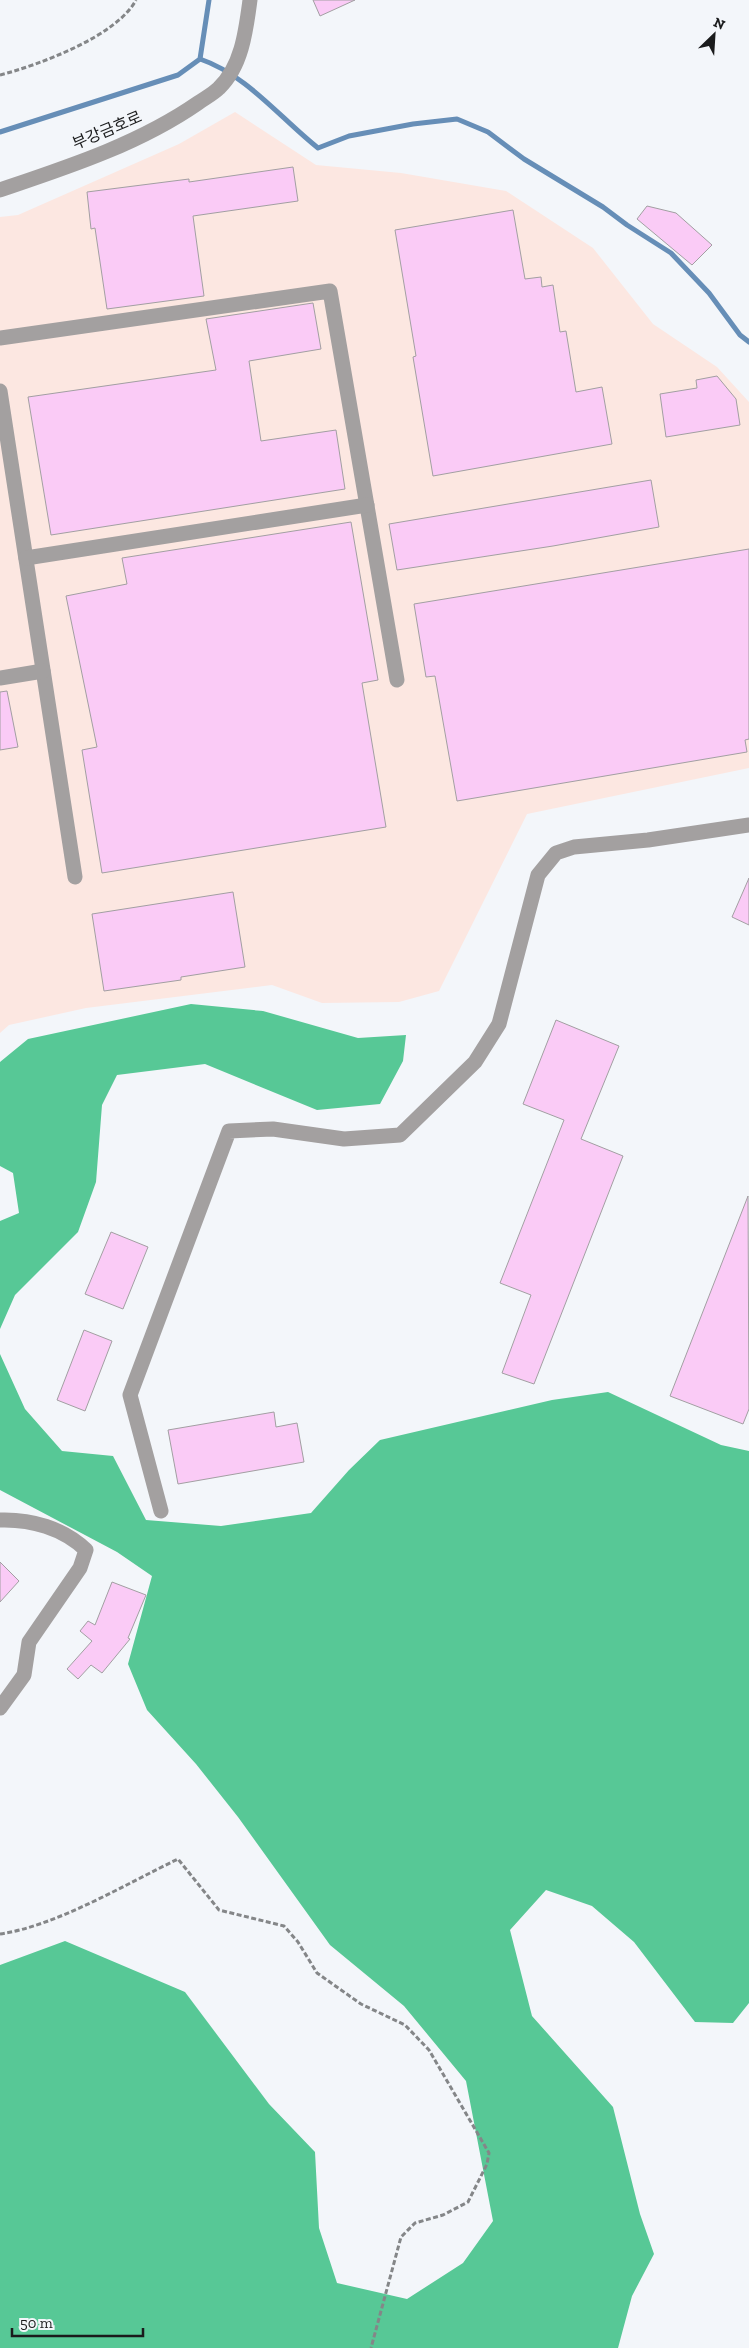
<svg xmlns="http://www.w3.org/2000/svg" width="749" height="2348" font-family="'Zilla Slab','Noto Sans KR',serif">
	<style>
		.industrial { fill: #fce7e1 }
		.forest { fill: #57c896 }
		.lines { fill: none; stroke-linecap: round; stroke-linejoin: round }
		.stream { stroke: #668eb7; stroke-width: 5 }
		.building { fill: #facbf6; stroke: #a29fa2 }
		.path { stroke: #848688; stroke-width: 3; stroke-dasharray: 5 2.5; stroke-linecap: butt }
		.minor { stroke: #a3a0a0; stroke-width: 15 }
		.labels { text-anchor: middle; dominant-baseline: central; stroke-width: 4; stroke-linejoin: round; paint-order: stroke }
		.street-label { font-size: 16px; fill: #1a1b1c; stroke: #f3f6fa }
	</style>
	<rect width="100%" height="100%" fill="#f3f6fa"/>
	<polygon class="industrial" points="235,112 316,165 401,173 506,191 593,248 653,324 717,367 749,402 749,768 527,814 439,991 399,1002 322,1003 272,985 86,1008 9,1025 0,1033 0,217 18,215 179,144"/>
	<g class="forest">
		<polygon points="191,1004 263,1011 358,1038 406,1035 403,1061 380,1104 317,1110 205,1064 117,1075 102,1105 96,1182 78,1232 15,1295 0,1329 0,1221 19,1213 13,1173 0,1166 0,1062 28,1039"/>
		<polygon points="0,1354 25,1409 62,1451 113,1456 146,1520 221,1526 311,1513 349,1470 380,1440 552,1400 608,1392 721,1445 749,1451 749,2003 733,2023 695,2022 634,1942 592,1906 546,1890 510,1930 532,2016 613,2107 640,2214 654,2254 632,2296 618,2348 0,2348 0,1965 65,1941 185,1992 269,2104 315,2152 319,2228 337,2283 407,2299 463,2263 493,2221 466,2081 404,2006 330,1945 238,1817 196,1764 147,1710 128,1664 152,1576 117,1552 0,1490"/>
	</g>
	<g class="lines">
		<g class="stream">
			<path d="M200,59c47,16 80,59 118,89l31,-12 64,-12 44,-5 31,13 36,27 79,48 24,18 44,28 38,40 31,42 9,7"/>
			<polyline points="0,132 178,75 200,59 209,0"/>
		</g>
	</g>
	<g class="building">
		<polygon points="313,0 355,0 320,16"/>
		<polygon points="293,167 298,201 193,216 204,296 107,309 95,228 91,229 87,192 189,179 189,182"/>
		<polygon points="647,206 676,213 712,245 692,265 637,219"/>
		<polygon points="513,210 525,279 541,277 542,287 553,285 560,332 566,331 576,392 602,387 612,444 433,476 413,357 416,356 395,230"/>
		<polygon points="313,303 321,349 249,361 261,441 336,430 345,489 51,535 28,397 216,370 206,319"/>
		<polygon points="717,376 736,399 740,425 666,437 660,394 697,388 696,380"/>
		<polygon points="651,480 659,527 553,546 397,570 389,524"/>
		<polygon points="351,522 378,680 362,683 386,827 102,873 82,750 97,747 66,596 127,584 122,558"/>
		<polygon points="749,549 749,739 745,740 747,752 457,801 435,676 426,677 414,604"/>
		<polygon points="7,691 18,747 0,750 0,692"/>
		<polygon points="749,878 749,925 732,917"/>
		<polygon points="233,892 245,967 181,977 181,980 104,991 92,914"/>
		<polygon points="556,1020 619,1046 581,1139 623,1156 534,1384 502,1373 531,1295 500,1283 564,1120 523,1104"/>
		<polygon points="748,1196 749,1409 743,1424 670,1396"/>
		<polygon points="111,1232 148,1247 123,1309 85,1294"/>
		<polygon points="84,1330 112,1341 85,1411 57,1400"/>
		<polygon points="274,1412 276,1427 297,1423 304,1462 178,1484 168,1430"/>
		<polygon points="0,1562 19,1581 0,1602"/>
		<polygon points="112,1582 146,1595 128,1638 130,1639 102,1673 91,1665 78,1679 67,1669 92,1641 80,1631 88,1621 95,1625"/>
	</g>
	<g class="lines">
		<g class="path">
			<path d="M0,75c39,-10 117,-39 136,-75"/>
			<path d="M0,1934c56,-8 126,-50 178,-75l41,51 65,16 14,16 19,31 44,31 44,21 24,25 60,103 -2,11 -19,38 -25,13 -28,8 -14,14 -30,111"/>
		</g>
		<g class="minor">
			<path d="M0,190c68,-23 139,-46 198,-87 7,-5 15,-9 21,-15 23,-22 27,-58 31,-88"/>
			<polyline points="0,338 330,291 397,680"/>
			<polyline points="0,391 75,877"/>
			<polyline points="26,558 367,505"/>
			<polyline points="0,678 43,671"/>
			<polyline points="161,1511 130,1395 229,1131 273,1129 344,1139 400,1135 475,1062 499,1024 538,875 556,853 574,847 648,840 749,825"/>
			<path d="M0,1520c31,-1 63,8 86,30l-6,18 -51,74 -5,33 -24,33"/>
		</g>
	</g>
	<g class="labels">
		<g class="street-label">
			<text transform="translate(107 130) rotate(-23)">부강금호로</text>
		</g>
	</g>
	<g transform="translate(714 35) rotate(25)" stroke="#f3f6fa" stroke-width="4" paint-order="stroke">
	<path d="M0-4L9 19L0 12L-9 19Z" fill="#1a1b1c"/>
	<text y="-8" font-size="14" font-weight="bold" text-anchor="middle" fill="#1a1b1c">N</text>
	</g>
	<path d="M12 2328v8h131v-8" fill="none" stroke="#1a1b1c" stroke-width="2.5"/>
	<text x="20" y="2328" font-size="15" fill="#1a1b1c" stroke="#f3f6fa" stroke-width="4" paint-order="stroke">50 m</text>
</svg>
